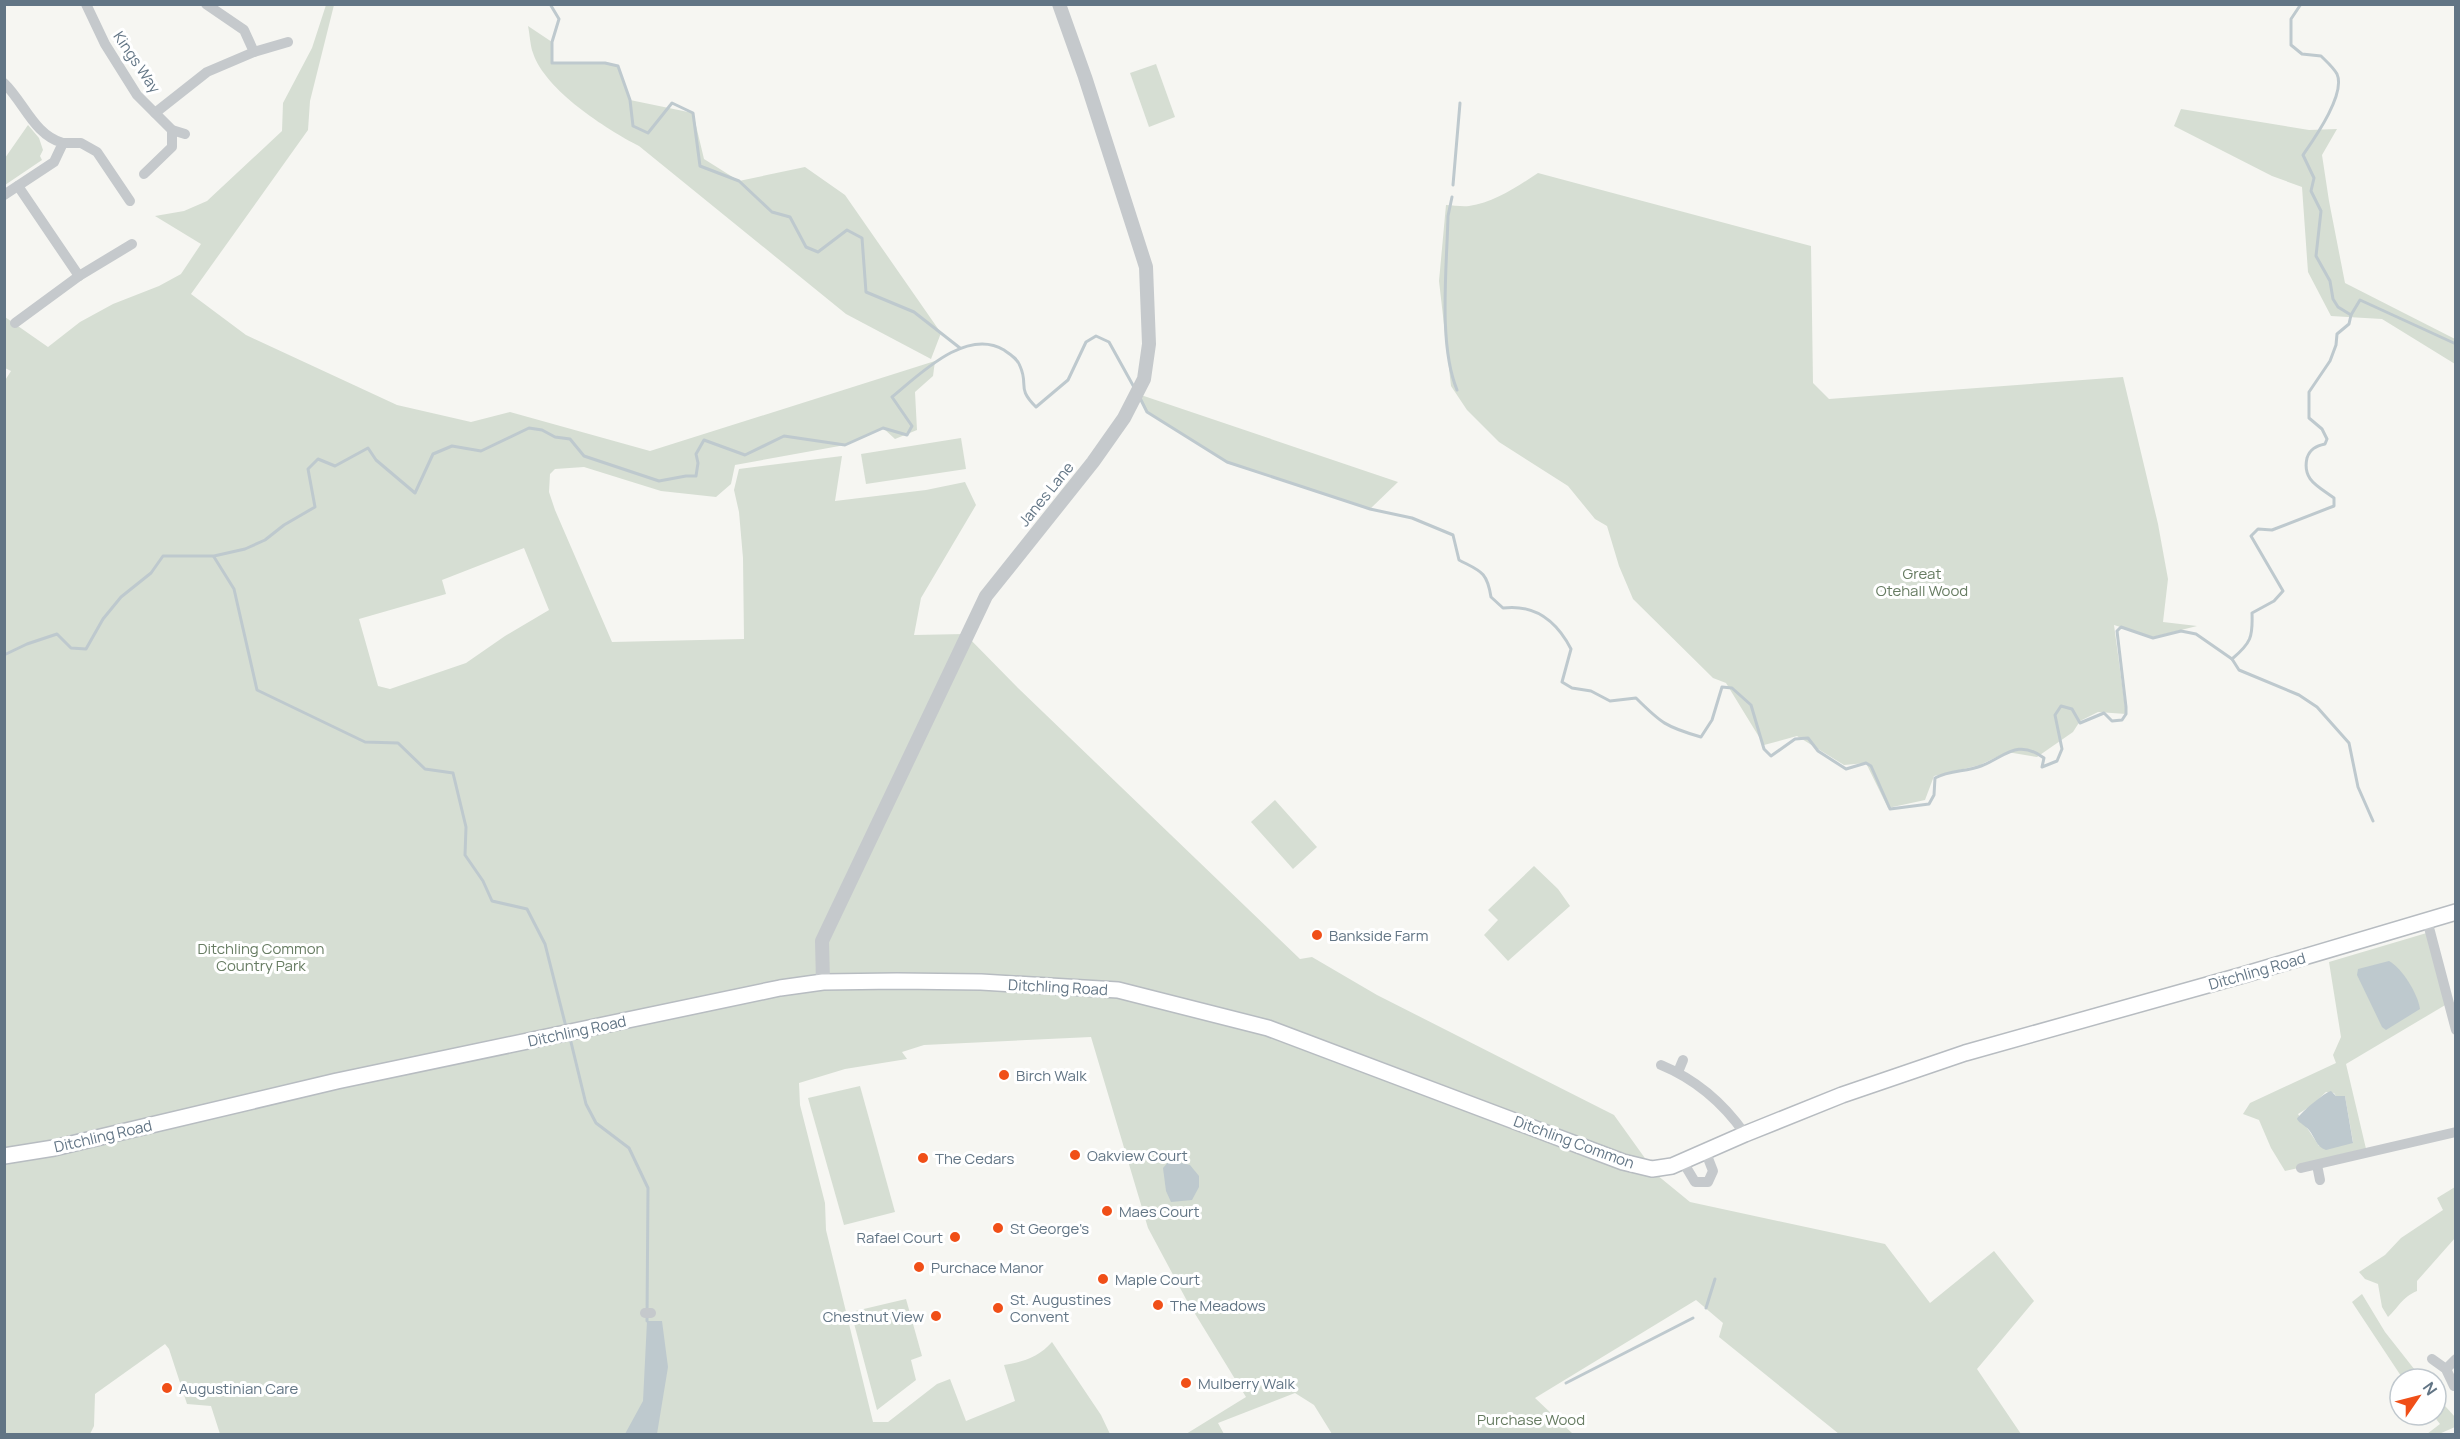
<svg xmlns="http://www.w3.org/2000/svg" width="2460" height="1439" font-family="Manrope,sans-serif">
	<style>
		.green { fill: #d6ded3; fill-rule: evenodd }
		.water { fill: #bec9ce }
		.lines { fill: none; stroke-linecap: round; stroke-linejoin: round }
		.stream { stroke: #bec9ce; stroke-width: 3 }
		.secondary-casing { stroke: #b7bcc1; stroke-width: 18 }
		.minor { stroke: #c5c9cc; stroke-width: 10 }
		.tertiary { stroke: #c5c9cc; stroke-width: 14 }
		.secondary { stroke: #fff; stroke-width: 15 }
		.poi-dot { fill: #f04f18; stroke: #fff; stroke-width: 2 }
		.labels { text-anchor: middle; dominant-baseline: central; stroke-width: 6; stroke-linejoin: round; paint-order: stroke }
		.street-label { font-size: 15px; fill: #627585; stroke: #fff }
		.park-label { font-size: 15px; fill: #677c62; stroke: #fff }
		.poi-label { font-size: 15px; fill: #627585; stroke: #fff; text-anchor: start }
	</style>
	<rect width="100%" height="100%" fill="#f6f6f2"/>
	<g class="green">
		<path d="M326,5h8l-24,96 -2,29 -117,164 55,41 151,70 74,17 39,-10 140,39 285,-90 -2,15 -18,16 2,38 -22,9 -12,-11 -38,17 -110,20 -4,19 -15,13 -55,-6 -77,-24 -29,2 -5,5 -1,18 6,18 57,132 132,-3 -1,-81 -4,-46 -5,-22 5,-21 103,-13 -7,45 91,-11 39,-8 11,23 -55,93 -7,37 51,-1 53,54 282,271 12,-2 65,38 237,120 43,60 33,27 195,42 45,59 64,-52 40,50 -57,68 44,65h-182l-120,-97 4,-14 -27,-23 -161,98 38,36h-241l-18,-29 -19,-12 -77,30 6,11h-38l60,-37 -60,-98 -38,-71 -57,-191 -167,8 -22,7 5,7 -62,10 -46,14 1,22 25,98 1,27 47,192h15l49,-38 13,-5 16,42 49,-20 -11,-36c19,-3 35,-8 48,-23l49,73 9,19h-890l-9,-28 -24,-2 -18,-55 -4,-5 -70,50 -1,32 -4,8h-85l-1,-1052 7,-11 -6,-3v-51l43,30 32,-25 33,-18 46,-18 22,-12 20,-30 -46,-28 29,-5 23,-10 75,-70 1,-28 29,-55zM524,548l25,62 -44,26 -39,27 -76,26 -12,-3 -19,-67 87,-25 -4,-14z"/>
		<path d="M528,26l24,16v21h53l13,3 12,34 63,13 11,46 35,22 66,-14 40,28 96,138 -10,26 -85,-45 -207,-168c-33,-17 -94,-56 -106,-93 -3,-8 -3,-18 -5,-27z"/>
		<polygon points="1156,64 1175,117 1149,127 1130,73"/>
		<polygon points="2181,109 2309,130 2337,129 2322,155 2329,201 2345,283 2455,339 2455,364 2382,319 2331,316 2308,272 2302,187 2272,176 2174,126"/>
		<polygon points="28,125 39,138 43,150 40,156 42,160 5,185 5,158"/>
		<path d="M1538,173l273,73 2,137 16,16 294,-22 35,147 10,55 -5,43 34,4 -44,11 -39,-12 12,89 -28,-2 -18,9 -7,11 -36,25 -30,-5 -27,13 -46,11 -9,24 -37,8 -22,-45 -22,2 -47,-29 -33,9 -38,-62 -13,-5 -80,-79 -14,-33 -12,-40 -12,-7 -27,-33 -69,-44 -32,-32 -16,-24 -12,-105 7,-76c7,0 16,2 23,1 25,-3 49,-20 69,-33z"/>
		<polygon points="1135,393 1398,482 1370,509 1227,463 1147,412"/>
		<polygon points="961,438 966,469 866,484 861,454"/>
		<polygon points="1275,800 1317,847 1293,869 1251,822"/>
		<polygon points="1534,866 1558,889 1570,906 1508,961 1484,935 1498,920 1488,910"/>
		<path d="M2430,932l17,72 -101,60 21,89 -82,18 -14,-23 -12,-28 -16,-6 7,-11 86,-40 -3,-8 8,-18 -12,-75zM2326,1092l8,1 2,3h9l8,46 -34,4 -21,-32 13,-8z"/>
		<polygon points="860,1086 895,1212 844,1225 808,1098"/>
		<path d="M2455,1187v51l-38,43v10c-16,7 -17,15 -29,26l-6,-10 -4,-23 -13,-5 -6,-7 26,-17 16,-17 42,-28 -6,-12z"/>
		<polygon points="2362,1294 2385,1332 2422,1379 2403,1379 2352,1302"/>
		<polygon points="906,1299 922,1356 911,1360 916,1380 877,1410 851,1312"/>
		<polygon points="2436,1396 2455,1417 2455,1427 2439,1434 2427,1434 2440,1424 2433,1415 2436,1415"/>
	</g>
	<g class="water">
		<path d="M2389,961c13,7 29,33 31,48l-34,21 -4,-3 -25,-52 1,-6z"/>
		<path d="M2331,1091l5,5h9l8,47 -27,7c-10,-3 -11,-13 -17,-20 -4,-5 -9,-6 -12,-11 2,-5 28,-27 34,-28z"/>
		<polygon points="1170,1160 1190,1165 1199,1176 1199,1187 1192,1200 1171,1202 1166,1191 1163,1168"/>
		<polygon points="647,1321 662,1321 668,1367 657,1434 625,1434 643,1401"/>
	</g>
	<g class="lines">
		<g class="stream">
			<polyline points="550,4 559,19 552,42 552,63 605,63 618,66 630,100 633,126 648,133 672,103 693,113 700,166 739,181 772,212 790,217 806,247 818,252 847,230 862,238 866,292 914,312 960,348"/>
			<polyline points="1453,185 1460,103"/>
			<path d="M1452,197l-4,19c-1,50 -10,128 9,174"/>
			<polyline points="2351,315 2360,300 2456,344"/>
			<path d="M1140,398l7,14 80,50 143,47 42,9 41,17 6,25c21,11 28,11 32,37l12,11c32,-4 54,14 68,41l-9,33 10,6 19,3 19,10 26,-3c25,25 30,29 65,39l11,-17 10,-33 10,1 19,17 13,44 7,7 24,-17 13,-1 10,13 28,18 20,-6 5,3 19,43 39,-5 5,-9 1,-17c15,-8 31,-6 46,-12 24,-9 36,-28 63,-8l-2,9 15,-6 5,-12 -7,-34 6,-9 11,3 8,14 24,-10 8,8 10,-1 4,-6v-7l-9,-76 4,-4 32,11 28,-7 15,3 36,25 7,11 60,25 18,12 32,36 9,44 15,34"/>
			<polyline points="214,557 234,589 257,690 365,742 398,743 425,769 453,773 466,827 465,855 483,881 492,901 527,909 545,944 566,1027"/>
			<path d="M4,655l23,-11 30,-10 14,14 15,1 17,-30 18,-22 30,-24 12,-17h51l31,-7 20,-9 19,-15 31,-18 -7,-38 10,-10 17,7 33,-18 8,12 39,33 18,-39 19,-8 29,5 48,-23 13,2 13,7 15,2 14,17 75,25 27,-5h10l2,-13 -2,-9 8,-14 41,15 39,-19 61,9 38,-17 24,7 5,-9 -20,-29c27,-22 74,-70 112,-47 6,4 14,9 16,16 9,20 -4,21 16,41l32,-27 18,-38 10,-6 13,6 26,47"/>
			<path d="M2232,659c19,-16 21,-22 20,-46l22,-12 9,-10 -32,-55 7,-7 14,1 62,-24v-8c-16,-12 -32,-18 -27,-40 3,-9 9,-12 18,-14l2,-5 -5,-10 -13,-11v-26l21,-31 6,-16 1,-11 12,-10 2,-9 -13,-8 -5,-8 -3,-18 -14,-25 5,-45 -10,-20 3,-13 -11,-23c11,-16 43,-61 34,-81 -4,-7 -11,-13 -16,-18l-19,-2 -11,-9v-26l10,-15"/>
			<polyline points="570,1038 586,1104 596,1123 629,1148 648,1188 647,1321"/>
			<polyline points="1706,1308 1715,1279"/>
			<polyline points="1566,1383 1693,1318"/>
		</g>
		<defs>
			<polyline id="secondary" points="4,1156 54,1148 337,1081 780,988 823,982 897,981 981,982 1118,990 1268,1028 1623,1162 1652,1169 1672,1166 1745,1134 1842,1095 1965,1053 2243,975 2456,912"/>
		</defs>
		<use href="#secondary" class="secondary-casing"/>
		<g class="minor">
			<polyline points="86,4 105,44 137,95 172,130 185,134"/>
			<polyline points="206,4 244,30 254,52"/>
			<path d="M4,83c20,19 30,52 59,60l-9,19 -50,33"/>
			<polyline points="155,113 207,72 254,52 288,42"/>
			<polyline points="63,143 81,143 97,152 130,201"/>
			<polyline points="144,174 172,147 172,130"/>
			<polyline points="18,186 79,276"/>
			<polyline points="15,323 79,276 132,244"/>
			<polyline points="2427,920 2456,1030"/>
			<path d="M1661,1065c34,14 63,39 84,69"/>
			<polyline points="1678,1072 1683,1060"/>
			<polyline points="1683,1162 1695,1182 1708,1182 1713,1171 1706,1153"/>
			<polyline points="2317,1165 2320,1180"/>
			<polyline points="2301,1168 2456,1132"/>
			<polyline points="645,1313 651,1313"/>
			<polyline points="2432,1359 2446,1369 2454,1386"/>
			<polyline points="2446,1369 2456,1359"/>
		</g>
		<polyline class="tertiary" points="823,982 822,941 986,596 1093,462 1124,418 1144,379 1149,344 1146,267 1085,77 1059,4"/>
		<use href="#secondary" class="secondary"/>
	</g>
	<g class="poi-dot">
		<circle cx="1317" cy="935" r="6"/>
		<circle cx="1004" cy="1075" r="6"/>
		<circle cx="1075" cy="1155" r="6"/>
		<circle cx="923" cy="1158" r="6"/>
		<circle cx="1107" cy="1211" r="6"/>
		<circle cx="998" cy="1228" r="6"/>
		<circle cx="955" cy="1237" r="6"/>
		<circle cx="919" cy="1267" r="6"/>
		<circle cx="1103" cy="1279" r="6"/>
		<circle cx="1158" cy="1305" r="6"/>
		<circle cx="998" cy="1308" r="6"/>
		<circle cx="936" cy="1316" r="6"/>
		<circle cx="1186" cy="1383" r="6"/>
		<circle cx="167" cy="1388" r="6"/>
	</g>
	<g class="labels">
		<g class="street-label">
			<text transform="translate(137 62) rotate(56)">Kings Way</text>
			<text transform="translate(1046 494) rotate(-51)">Janes Lane</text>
			<text transform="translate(2257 971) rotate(-16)">Ditchling Road</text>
			<text transform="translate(1058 987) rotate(3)">Ditchling Road</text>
			<text transform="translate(577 1031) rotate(-12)">Ditchling Road</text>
			<text transform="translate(103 1136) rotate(-13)">Ditchling Road</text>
			<text transform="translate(1574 1142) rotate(20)">Ditchling Common</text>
		</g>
		<g class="park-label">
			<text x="1922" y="573">Great<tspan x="1922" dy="17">Otehall Wood</tspan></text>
			<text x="261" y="948">Ditchling Common<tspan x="261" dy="17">Country Park</tspan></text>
			<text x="1531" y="1419">Purchase Wood</text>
		</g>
		<g class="poi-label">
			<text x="1329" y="935">Bankside Farm</text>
			<text x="1016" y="1075">Birch Walk</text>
			<text x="1087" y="1155">Oakview Court</text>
			<text x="935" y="1158">The Cedars</text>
			<text x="1119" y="1211">Maes Court</text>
			<text x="1010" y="1228">St George's</text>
			<text x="943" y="1237" text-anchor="end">Rafael Court</text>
			<text x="931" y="1267">Purchace Manor</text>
			<text x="1115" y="1279">Maple Court</text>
			<text x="1010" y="1299">St. Augustines<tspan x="1010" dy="17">Convent</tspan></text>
			<text x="1170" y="1305">The Meadows</text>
			<text x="924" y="1316" text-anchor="end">Chestnut View</text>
			<text x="1198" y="1383">Mulberry Walk</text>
			<text x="179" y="1388">Augustinian Care</text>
		</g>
	</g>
	<rect width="2460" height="1439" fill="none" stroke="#627585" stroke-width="12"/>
	<g transform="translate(2418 1397) rotate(55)"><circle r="28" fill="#ffffff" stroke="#c0c8ce" stroke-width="1.5"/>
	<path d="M0-4.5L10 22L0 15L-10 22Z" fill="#f04f18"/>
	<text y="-9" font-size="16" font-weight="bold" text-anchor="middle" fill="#627585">N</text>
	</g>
</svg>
